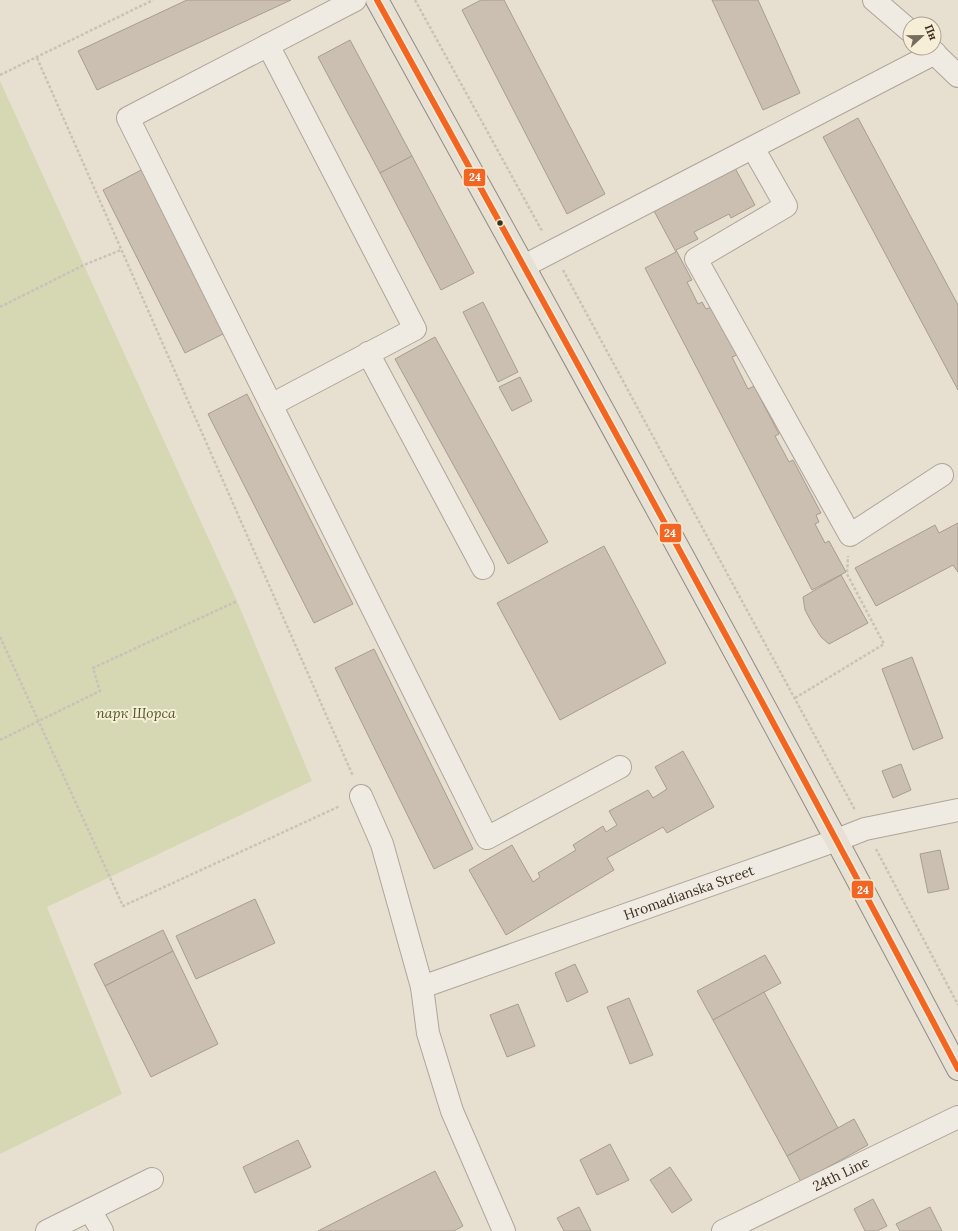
<svg xmlns="http://www.w3.org/2000/svg" width="958" height="1231" font-family="Lora,serif">
	<style>
		.green { fill: #d6d7b3 }
		.building { fill: #cbbfb2; stroke: #a89c90 }
		.lines { fill: none; stroke-linecap: round; stroke-linejoin: round }
		.minor-casing { stroke: #ada599; stroke-width: 24 }
		.major-casing { stroke: #928b80; stroke-width: 24 }
		.path { stroke: #c8c2b9; stroke-width: 2.5; stroke-dasharray: 3 2; stroke-linecap: butt }
		.minor { stroke: #efebe3; stroke-width: 22 }
		.major { stroke: #e6e1d4; stroke-width: 22 }
		.bus-1-casing { stroke: #f7eed8; stroke-width: 9 }
		.bus-1 { stroke: #f26522; stroke-width: 6 }
		.bus-dot { fill: #3d2e20; stroke: #f7eed8; stroke-width: 1.5 }
		.labels { text-anchor: middle; dominant-baseline: central; stroke-width: 4; stroke-linejoin: round; paint-order: stroke }
		.park-label { font-size: 14px; font-style: italic; fill: #4d5a26; stroke: #f7eed8 }
		.street-label { font-size: 14px; fill: #3d2e20; stroke: #f7eed8 }
		.line-badge { stroke: #f7eed8; stroke-width: 1.5 }
		.badge-label { font-size: 11px; text-anchor: middle; font-weight: bold; fill: #fff }
	</style>
	<rect width="100%" height="100%" fill="#e7e0d1"/>
	<polygon class="green" points="0,81 237,601 312,781 47,907 122,1094 0,1154"/>
	<g class="building">
		<polygon points="187,0 291,0 97,90 78,51"/>
		<polygon points="481,0 504,0 605,194 567,214 462,10"/>
		<polygon points="712,0 758,0 800,93 763,110"/>
		<polygon points="350,40 412,156 380,173 318,57"/>
		<polygon points="858,118 958,305 958,390 823,137"/>
		<polygon points="412,156 474,273 441,290 380,173"/>
		<polygon points="145,168 227,332 185,353 103,190"/>
		<polygon points="735,168 755,205 731,218 729,214 694,232 698,239 676,250 692,280 687,282 698,304 702,302 706,309 712,307 737,355 732,357 748,389 754,386 779,434 775,436 789,462 793,460 821,513 816,515 819,522 815,524 825,543 829,541 846,572 812,590 645,268 676,252 654,211"/>
		<polygon points="483,302 518,372 498,382 463,312"/>
		<polygon points="435,337 548,542 508,564 395,359"/>
		<polygon points="520,377 532,401 512,411 499,387"/>
		<polygon points="247,394 353,604 314,623 208,414"/>
		<polygon points="958,523 958,572 953,565 876,606 855,568 935,525 939,533"/>
		<polygon points="604,546 666,663 560,720 497,603"/>
		<polygon points="841,575 868,623 829,644 821,637 812,623 805,610 803,597"/>
		<polygon points="374,649 473,849 434,869 335,668"/>
		<polygon points="912,657 943,738 913,750 882,669"/>
		<polygon points="683,751 714,807 667,833 663,827 607,858 614,870 506,935 469,870 512,845 533,882 540,877 538,873 576,850 573,845 603,826 606,832 617,825 609,811 648,790 653,798 667,789 655,767"/>
		<polygon points="901,764 911,790 893,798 882,771"/>
		<polygon points="940,850 949,889 928,893 920,854"/>
		<polygon points="255,899 275,943 196,979 176,936"/>
		<polygon points="163,930 173,951 105,986 94,964"/>
		<polygon points="173,951 218,1044 151,1077 105,986"/>
		<polygon points="765,955 781,983 713,1020 697,991"/>
		<polygon points="575,964 588,992 567,1002 555,973"/>
		<polygon points="764,992 838,1128 787,1156 713,1020"/>
		<polygon points="629,998 653,1055 630,1064 607,1007"/>
		<polygon points="518,1004 535,1046 507,1057 490,1015"/>
		<polygon points="854,1119 868,1145 801,1182 787,1156"/>
		<polygon points="298,1140 311,1167 255,1193 243,1167"/>
		<polygon points="610,1144 629,1180 597,1195 580,1160"/>
		<polygon points="670,1167 692,1200 672,1213 650,1180"/>
		<polygon points="435,1171 463,1226 454,1231 318,1231"/>
		<polygon points="873,1199 887,1226 877,1231 865,1231 854,1209"/>
		<polygon points="579,1207 591,1231 564,1231 557,1218"/>
		<polygon points="930,1207 942,1231 900,1231 896,1224"/>
	</g>
	<g class="lines">
		<defs>
			<g id="minor">
				<polyline points="355,0 128,118 487,838 620,767"/>
				<polyline points="874,0 910,31"/>
				<polyline points="268,45 415,329 271,405"/>
				<polyline points="929,48 958,76"/>
				<polyline points="753,148 786,206 696,259 850,535 942,475"/>
				<polyline points="524,266 935,53"/>
				<polyline points="368,353 483,568"/>
				<polyline points="361,796 382,844 422,987 428,1033 452,1111 504,1231"/>
				<path id="s1" d="M422,987l415,-147 28,-11 93,-19"/>
				<polyline points="90,1210 102,1231"/>
				<polyline points="47,1231 152,1179"/>
				<path id="s2" d="M723,1231l235,-114"/>
			</g>
			<path id="major" d="M377,0c196,355 392,710 581,1069"/>
		</defs>
		<use href="#minor" class="minor-casing"/>
		<use href="#major" class="major-casing"/>
		<g class="path">
			<polyline points="415,0 542,231"/>
			<polyline points="37,58 353,776"/>
			<polyline points="0,75 153,0"/>
			<polyline points="563,270 855,810"/>
			<polyline points="0,307 84,265 121,250"/>
			<polyline points="0,637 123,906 340,806"/>
			<polyline points="795,698 884,644 847,574 848,556"/>
			<polyline points="0,740 100,691 93,668 237,601"/>
			<polyline points="876,849 958,1005"/>
		</g>
		<use href="#minor" class="minor"/>
		<use href="#major" class="major"/>
		<defs>
			<path id="bus-1" d="M377,0c196,355 392,710 581,1069"/>
		</defs>
		<use href="#bus-1" class="bus-1-casing"/>
		<use href="#bus-1" class="bus-1"/>
	</g>
	<circle class="bus-dot" cx="500" cy="223" r="3.5"/>
	<g class="labels">
		<g class="park-label">
			<text x="136" y="713">парк Щорса</text>
		</g>
		<g class="street-label">
			<text stroke="none"><textPath href="#s1" startOffset="283">Hromadianska Street</textPath></text>
			<text stroke="none"><textPath href="#s2" startOffset="131">24th Line</textPath></text>
		</g>
	</g>
	<g class="line-badge">
		<rect x="463" y="168" width="23" height="19" rx="4" fill="#f26522"/>
		<rect x="659" y="523" width="23" height="20" rx="4" fill="#f26522"/>
		<rect x="851" y="880" width="23" height="19" rx="4" fill="#f26522"/>
	</g>
	<g class="badge-label">
		<text x="475" y="181">24</text>
		<text x="670" y="537">24</text>
		<text x="863" y="894">24</text>
	</g>
	<g transform="translate(922 36) rotate(68)"><circle r="19" fill="#f7eed8" stroke="#ada18e"/>
	<path d="M0-3L7 15L0 10L-7 15Z" fill="#786c5e"/>
	<text y="-6" font-size="11" font-weight="bold" text-anchor="middle" fill="#3d2e20">Пн</text>
	</g>
</svg>
